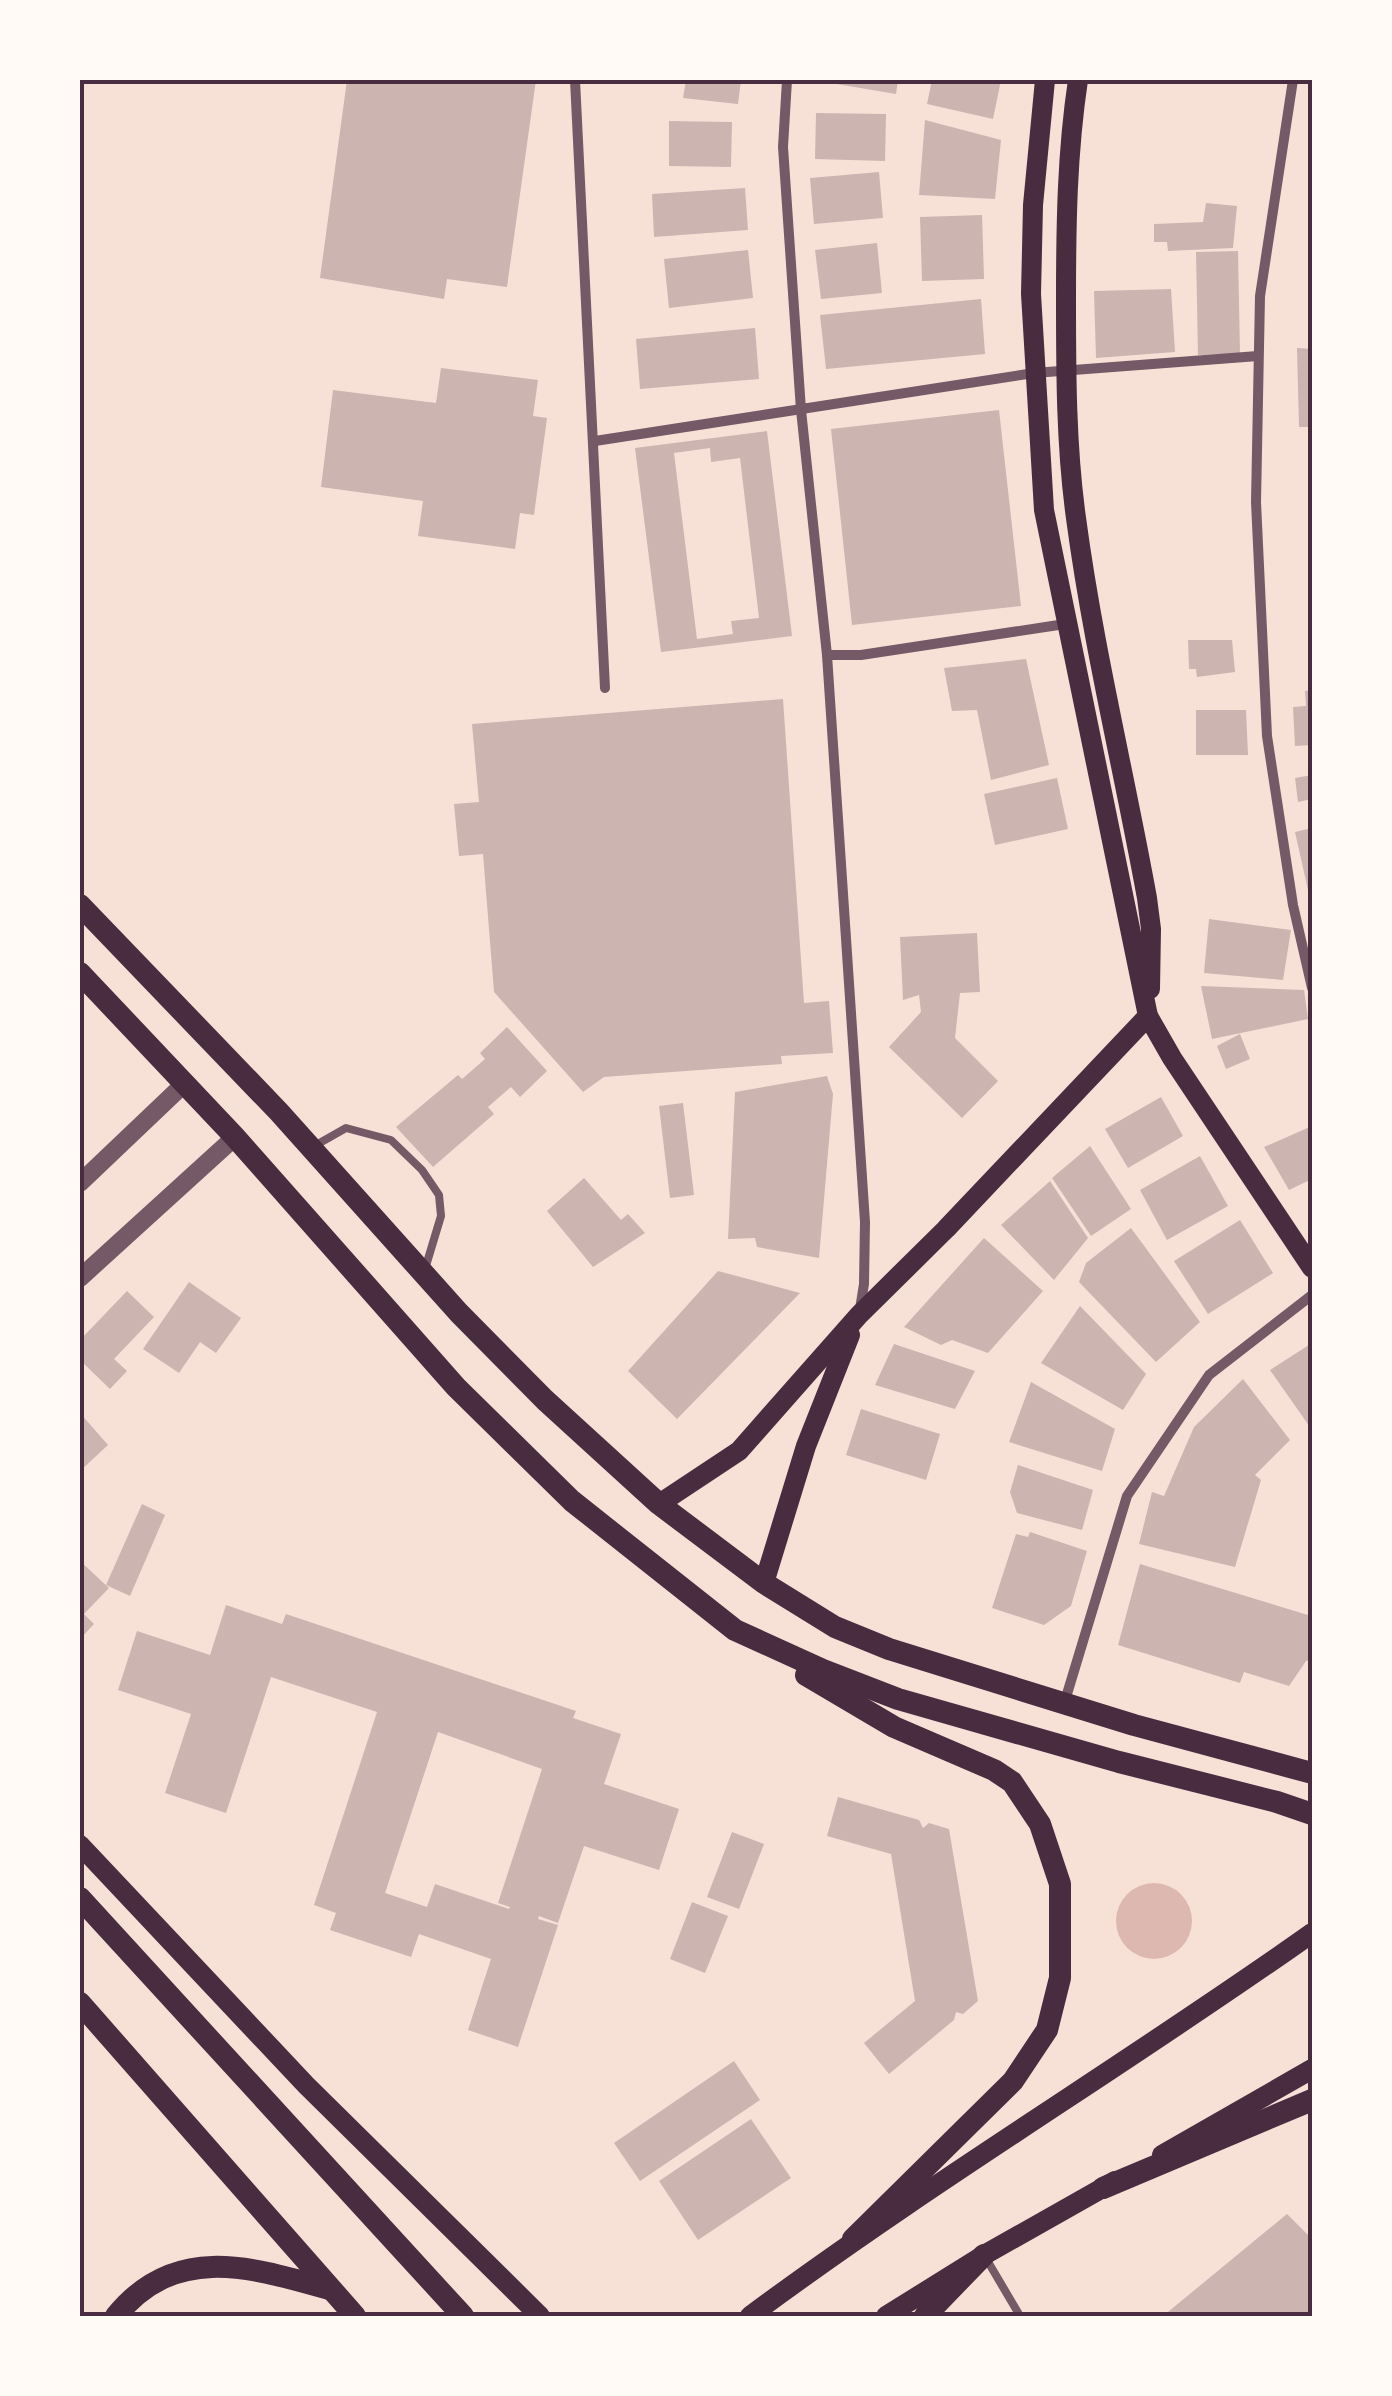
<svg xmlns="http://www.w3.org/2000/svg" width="1392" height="2396" font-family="Lora,serif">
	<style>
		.water { fill: #dcb8b0 }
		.building { fill: #ccb4b1; fill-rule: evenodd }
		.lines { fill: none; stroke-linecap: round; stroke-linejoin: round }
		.service { stroke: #755966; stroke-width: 8 }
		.minor { stroke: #755966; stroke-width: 10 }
		.tertiary { stroke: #755966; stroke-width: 18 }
		.secondary { stroke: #4a2c40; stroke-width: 20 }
		.primary { stroke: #4a2c40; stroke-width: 22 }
		.neatline { fill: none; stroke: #4a2c40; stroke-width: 4 }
	</style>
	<rect width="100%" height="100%" fill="#f7e1d7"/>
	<circle class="water" cx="1154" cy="1921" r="38"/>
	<g class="building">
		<polygon points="347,80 536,80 507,287 447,279 444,299 320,278"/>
		<polygon points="686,80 741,80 738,104 683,98"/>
		<polygon points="813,80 898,80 896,94"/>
		<polygon points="932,80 1001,80 993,119 927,104"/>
		<polygon points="816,113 886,114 885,161 815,159"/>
		<polygon points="925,120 1001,140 995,199 919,195"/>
		<polygon points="669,121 732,122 731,167 669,166"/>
		<polygon points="879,172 883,218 814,224 810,178"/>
		<polygon points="745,188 748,230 654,237 652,194"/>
		<polygon points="1206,203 1237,206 1233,248 1168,251 1167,242 1154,242 1154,224 1203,222"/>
		<polygon points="982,215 984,279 922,281 920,217"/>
		<polygon points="877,243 882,293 821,299 815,250"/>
		<polygon points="748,250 753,298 669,308 664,259"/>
		<polygon points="1238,251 1240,354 1198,355 1196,252"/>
		<polygon points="1171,289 1175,352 1096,358 1094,291"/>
		<polygon points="981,299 985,354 826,369 820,315"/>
		<polygon points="755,328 759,379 640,389 636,339"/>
		<polygon points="1297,348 1312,349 1312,427 1299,427"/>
		<polygon points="441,368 538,380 533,416 547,418 534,515 520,513 515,549 418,536 423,501 321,487 333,390 436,403"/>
		<polygon points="999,410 1021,606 852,625 831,429"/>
		<path d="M767,431l25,205 -131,16 -26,-204zM710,448l1,14 29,-4 19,160 -28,3 2,13 -36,5 -23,-186z"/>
		<polygon points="1188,640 1232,640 1235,672 1197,677 1196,669 1189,669"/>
		<polygon points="1026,659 1049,765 991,780 977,710 952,711 944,668"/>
		<polygon points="1312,690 1312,745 1295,746 1293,707 1306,706 1305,691"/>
		<polygon points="783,699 804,1003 829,1001 833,1053 781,1056 782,1064 604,1077 583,1092 494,992 483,854 459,856 454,804 479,802 472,724"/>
		<polygon points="1196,710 1246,710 1248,755 1196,755"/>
		<polygon points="1312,775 1312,799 1298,802 1295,778"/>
		<polygon points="1057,778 1068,829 995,845 984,794"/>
		<polygon points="1312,828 1312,888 1308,890 1295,832"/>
		<polygon points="1209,919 1291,930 1283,980 1204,973"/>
		<polygon points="977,933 980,992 960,993 955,1038 998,1081 962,1118 889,1047 921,1012 919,995 903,1000 900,937"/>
		<polygon points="1201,986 1304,990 1308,1019 1212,1039"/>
		<polygon points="507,1027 547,1071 520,1097 511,1087 488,1107 494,1114 433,1167 396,1127 458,1075 462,1079 485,1059 480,1053"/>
		<polygon points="1240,1034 1250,1059 1226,1069 1217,1046"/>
		<polygon points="827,1076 833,1094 819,1258 757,1247 755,1238 728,1239 735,1092"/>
		<polygon points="1161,1097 1183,1136 1128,1168 1105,1129"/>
		<polygon points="683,1103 694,1195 670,1198 659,1106"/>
		<polygon points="1312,1126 1312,1179 1289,1190 1264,1147"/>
		<polygon points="1090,1146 1131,1209 1091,1236 1052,1178"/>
		<polygon points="1200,1156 1228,1206 1167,1240 1140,1190"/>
		<polygon points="584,1178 621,1220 628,1214 645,1233 593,1267 547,1211"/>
		<polygon points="1050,1181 1088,1238 1054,1280 1001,1225"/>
		<polygon points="1240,1220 1273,1273 1208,1314 1174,1261"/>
		<polygon points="1131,1228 1200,1322 1156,1362 1079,1282 1086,1263"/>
		<polygon points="984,1238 1043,1291 988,1353 952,1340 941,1345 904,1327"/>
		<polygon points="718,1271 800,1293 677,1419 628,1371"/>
		<polygon points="189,1282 241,1318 216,1353 200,1342 179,1373 143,1349"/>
		<polygon points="127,1291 154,1317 114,1359 127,1371 110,1389 80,1360 80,1340"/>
		<polygon points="1080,1306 1146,1374 1123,1410 1041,1363"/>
		<polygon points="1312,1343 1312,1430 1270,1370"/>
		<polygon points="894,1344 975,1371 955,1409 875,1385"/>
		<polygon points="1243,1379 1290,1440 1255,1475 1261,1480 1235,1567 1139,1544 1152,1492 1164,1496 1194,1427"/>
		<polygon points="1031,1382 1115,1429 1102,1471 1009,1442"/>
		<polygon points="861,1409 940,1434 926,1480 846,1455"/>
		<polygon points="80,1413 108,1445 80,1471"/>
		<polygon points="1018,1465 1093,1490 1082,1530 1017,1513 1010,1492"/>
		<polygon points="142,1504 165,1515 130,1596 106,1585"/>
		<polygon points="1030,1532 1087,1551 1071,1606 1044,1625 992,1608 1016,1534 1028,1537"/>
		<polygon points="80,1561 109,1588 84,1614 94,1624 80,1639"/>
		<polygon points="1140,1564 1308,1615 1312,1605 1312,1659 1306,1661 1289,1686 1244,1672 1240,1683 1118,1645"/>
		<path d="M226,1605l56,19 4,-10 290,97 -3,7 48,16 -17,50 75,25 -20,61 -75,-24 -26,77 -19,-7 -1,3 20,6 -40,122 -50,-17 23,-71 -72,-25 -8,23 -81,-27 6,-17 -22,-8 63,-193 -106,-35 -45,136 -61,-20 26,-79 -73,-24 19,-59 73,24zM438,1732l104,37 -44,134 12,4 -1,2 -74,-25 -8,23 -42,-14z"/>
		<polygon points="838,1797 919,1820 923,1828 929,1823 949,1829 978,2001 963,2014 956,2012 954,2020 889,2074 864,2043 915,2001 891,1854 827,1836"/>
		<polygon points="732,1832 764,1844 739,1909 707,1897"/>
		<polygon points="692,1902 728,1916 705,1973 670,1959"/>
		<polygon points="734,2061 760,2100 640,2181 614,2143"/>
		<polygon points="751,2119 791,2178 698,2240 659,2181"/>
		<polygon points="1287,2214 1312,2239 1312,2316 1163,2316"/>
	</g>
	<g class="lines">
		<g class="service">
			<polyline points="316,1145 346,1128 391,1140 422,1170 439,1195 441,1216 425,1269"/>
			<polyline points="987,2260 1020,2316"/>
		</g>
		<g class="minor">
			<polyline points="575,80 605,688"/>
			<polyline points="787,80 783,147 801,410 827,655 865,1222 864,1284 860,1309"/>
			<polyline points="1293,80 1260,296 1256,502 1267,736 1293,905 1312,988"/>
			<polyline points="595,441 1034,373 1258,356"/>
			<polyline points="827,655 861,655 1065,624"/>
			<polyline points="1064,1704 1127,1496 1209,1375 1312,1295"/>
		</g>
		<g class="tertiary">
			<polyline points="80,1183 184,1084"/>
			<polyline points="80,1278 235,1137"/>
		</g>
		<g class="secondary">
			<polyline points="1045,80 1033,205 1031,294 1044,510 1148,1016 1172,1058 1312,1268"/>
			<path d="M1078,80c-11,73 -12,145 -12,219 0,73 0,147 10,219 17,128 48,253 71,380l4,31 -1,60"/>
			<polyline points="659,1504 739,1451 859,1315 946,1229 1148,1016"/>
			<polyline points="764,1583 806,1446 850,1335"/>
			<polyline points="80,1845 306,2085 540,2316"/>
			<polyline points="1162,2155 1312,2069"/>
			<path d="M750,2316c182,-135 377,-252 562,-383"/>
			<polyline points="886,2316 984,2255 1115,2181"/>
		</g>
		<g class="primary">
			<polyline points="80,905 279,1112 459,1313 545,1400 659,1504 764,1583 835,1627 889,1649 1134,1725 1312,1773"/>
			<polyline points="80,973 235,1137 456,1387 572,1501 735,1630 823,1670 898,1699 1119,1762 1277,1802 1312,1814"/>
			<polyline points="806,1675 894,1727 994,1770 1012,1782 1040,1824 1060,1884 1060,1978 1047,2030 1013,2081 853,2239"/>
			<polyline points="80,1898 463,2316"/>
			<polyline points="80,2003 355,2316"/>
			<polyline points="1103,2188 1312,2100"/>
			<path d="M116,2316c59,-73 135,-49 213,-27"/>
			<polyline points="925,2316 984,2255"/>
		</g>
	</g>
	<rect width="1392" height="2396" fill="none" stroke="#fffaf5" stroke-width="165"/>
	<rect x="82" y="82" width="1228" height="2232" class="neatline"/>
</svg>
